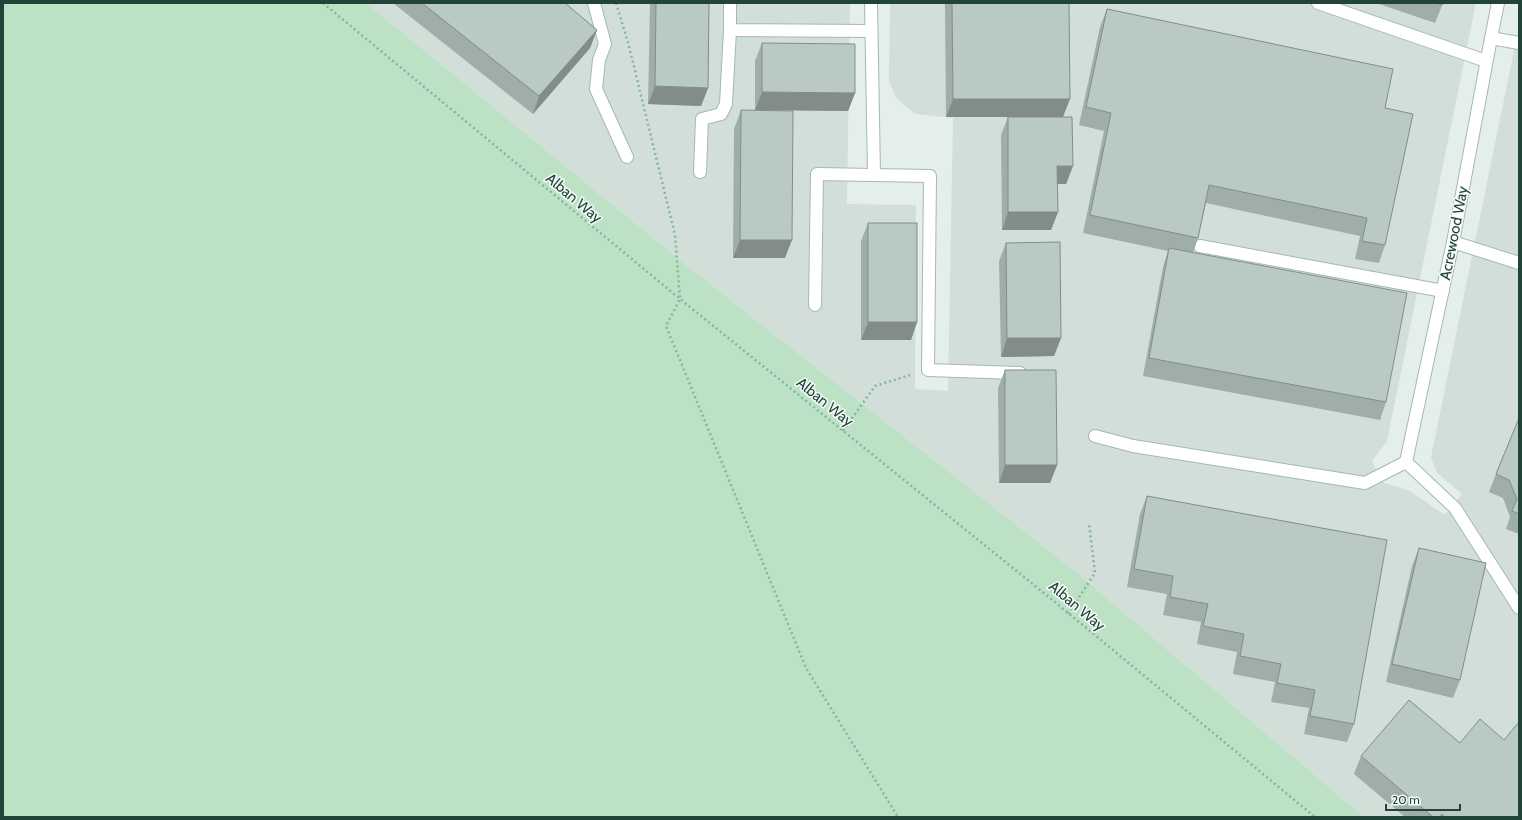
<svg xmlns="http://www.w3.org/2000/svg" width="1522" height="820" font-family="Cabin,sans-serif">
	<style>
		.built { fill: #d2dfd9 }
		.green { fill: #bce1c4 }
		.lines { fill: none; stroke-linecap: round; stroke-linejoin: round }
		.lane-casing { stroke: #a6b8b1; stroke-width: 14 }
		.street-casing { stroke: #a6b8b1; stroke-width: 14 }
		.path { stroke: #82b5a3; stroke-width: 2.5; stroke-dasharray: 2 3; stroke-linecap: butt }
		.lane { stroke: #fff; stroke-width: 12 }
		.street { stroke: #fff; stroke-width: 12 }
		.wall { fill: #9faea8 }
		.shaded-wall { fill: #828d88 }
		.building { fill: #b9cac3; stroke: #828d88 }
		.labels { text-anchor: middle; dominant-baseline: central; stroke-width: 3; stroke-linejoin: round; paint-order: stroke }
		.street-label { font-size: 15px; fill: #224338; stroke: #f6fbf8 }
	</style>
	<rect width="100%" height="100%" fill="#e4efea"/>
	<polygon class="built" points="366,3 850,3 847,204 916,205 915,389 948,391 953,118 916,114 907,108 896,97 889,82 890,3 1476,3 1387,441 1372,461 1382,482 1410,491 1445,515 1462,494 1437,473 1431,457 1519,26 1519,817 1364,817 1076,572 691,269"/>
	<polygon class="green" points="3,3 366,3 691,269 1076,572 1364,817 3,817"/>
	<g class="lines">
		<defs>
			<g id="lane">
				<polyline points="594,3 605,44 599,60 596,89 627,157"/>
				<polyline points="730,3 730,30 870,31"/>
				<polyline points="1318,3 1486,61"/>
				<polyline points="1491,38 1519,43"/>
				<polyline points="700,172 702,119 721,114 726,104 730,30"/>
				<polyline points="1453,242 1519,263"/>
				<polyline points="1200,246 1443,291"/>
				<polyline points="815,305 817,174 930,176 928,370 1020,373"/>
				<polyline points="1095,436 1133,446 1365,483 1406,462 1455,508 1519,608"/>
			</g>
			<g id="street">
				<polyline points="871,3 874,175"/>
				<polyline points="1406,462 1453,242 1491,38 1498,3"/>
			</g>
		</defs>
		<use href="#lane" class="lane-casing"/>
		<use href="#street" class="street-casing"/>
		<g class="path">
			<polyline points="323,3 680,299 1050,598 1315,817"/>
			<polyline points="616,3 629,46 675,235 680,299 666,326 806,668 898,817"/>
			<polyline points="843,431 875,386 910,375"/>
			<polyline points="1068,614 1095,573 1089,523"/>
		</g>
		<use href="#lane" class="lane"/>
		<use href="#street" class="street"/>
	</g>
	<g class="wall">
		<polygon points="393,3 565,3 597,30 590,48 533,114"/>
		<polygon points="650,3 709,3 708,88 701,106 648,104"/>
		<polygon points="945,3 1069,3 1063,117 1073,166 1066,184 1057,184 1058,212 1051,230 1002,230 1001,135 1008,117 946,117"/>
		<polygon points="1376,3 1443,3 1435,23"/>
		<polygon points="1107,9 1385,108 1385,245 1379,263 1355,259 1360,236 1206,203 1198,238 1193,253 1386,402 1380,420 1143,376 1163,267 1168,251 1083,233 1104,131 1079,125 1100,27"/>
		<polygon points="762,43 855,93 848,111 755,110 755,61"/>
		<polygon points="741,110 785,258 733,258 734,129"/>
		<polygon points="868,223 917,322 911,340 861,340 861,241"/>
		<polygon points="1006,243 1061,338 1054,356 1001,357 999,261"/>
		<polygon points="1005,370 1057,465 1050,483 999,483 998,388"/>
		<polygon points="1519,418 1519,534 1506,529 1510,517 1503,498 1489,492 1496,474"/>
		<polygon points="1147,496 1354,724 1347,742 1304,734 1309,708 1271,702 1275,682 1233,674 1237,652 1197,644 1201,622 1163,615 1167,594 1127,587 1140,514"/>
		<polygon points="1419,548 1460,680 1453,698 1386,682 1412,566"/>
		<polygon points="1504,740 1519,817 1405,817 1354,774 1361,756 1460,743"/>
	</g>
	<g class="shaded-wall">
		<polygon points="797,3 850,3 850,4"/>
		<polygon points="597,30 590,48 533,114 539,96"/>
		<polygon points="655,86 708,88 701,106 648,104"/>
		<polygon points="762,92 855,93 848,111 755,110"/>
		<polygon points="953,99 1070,99 1063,117 946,117"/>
		<polygon points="1057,166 1073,166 1066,184 1051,184"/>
		<polygon points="1008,212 1058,212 1051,230 1002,230"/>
		<polygon points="740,240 792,240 785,258 733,258"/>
		<polygon points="868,322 917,322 911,340 861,340"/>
		<polygon points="1007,338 1061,338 1054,356 1001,357"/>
		<polygon points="1005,465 1057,465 1050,483 999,483"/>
	</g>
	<g class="building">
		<polygon points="422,3 565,3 597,30 539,96"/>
		<polygon points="656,3 709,3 708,88 655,86"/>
		<polygon points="952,3 1069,3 1070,99 953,99"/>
		<polygon points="1436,3 1443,3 1442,5"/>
		<polygon points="1107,9 1393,69 1385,108 1413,114 1385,245 1362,241 1367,218 1209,185 1198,238 1090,215 1111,113 1086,107"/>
		<polygon points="762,43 855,44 855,93 762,92"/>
		<polygon points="741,110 793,111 792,240 740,240"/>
		<polygon points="1008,117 1072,117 1073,166 1057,166 1058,212 1008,212"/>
		<rect x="868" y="223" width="49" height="99"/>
		<polygon points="1060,242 1061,338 1007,338 1006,243"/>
		<polygon points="1169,248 1407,293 1386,402 1149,358"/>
		<polygon points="1005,370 1056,370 1057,465 1005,465"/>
		<polygon points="1519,418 1519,514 1512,511 1517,499 1509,480 1496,474"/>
		<polygon points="1147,496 1387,540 1354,724 1310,716 1315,690 1277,683 1281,664 1240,656 1244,634 1203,626 1208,604 1170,597 1173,576 1134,569"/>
		<polygon points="1419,548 1486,563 1460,680 1392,664"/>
		<polygon points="1409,700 1460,743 1480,719 1504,740 1519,722 1519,817 1445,817 1442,814 1440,817 1433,817 1361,756"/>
	</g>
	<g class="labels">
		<g class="street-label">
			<text transform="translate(574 198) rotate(40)">Alban Way</text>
			<text transform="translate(1454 233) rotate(-79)">Acrewood Way</text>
			<text transform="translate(825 402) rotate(39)">Alban Way</text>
			<text transform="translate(1077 606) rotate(40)">Alban Way</text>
		</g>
	</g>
	<rect width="1522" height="820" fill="none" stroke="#224338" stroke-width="8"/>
	<path d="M1386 804v6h74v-6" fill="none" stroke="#224338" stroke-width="2"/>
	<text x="1392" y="804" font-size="12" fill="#224338" stroke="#f6fbf8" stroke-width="3" paint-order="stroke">20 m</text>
</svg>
